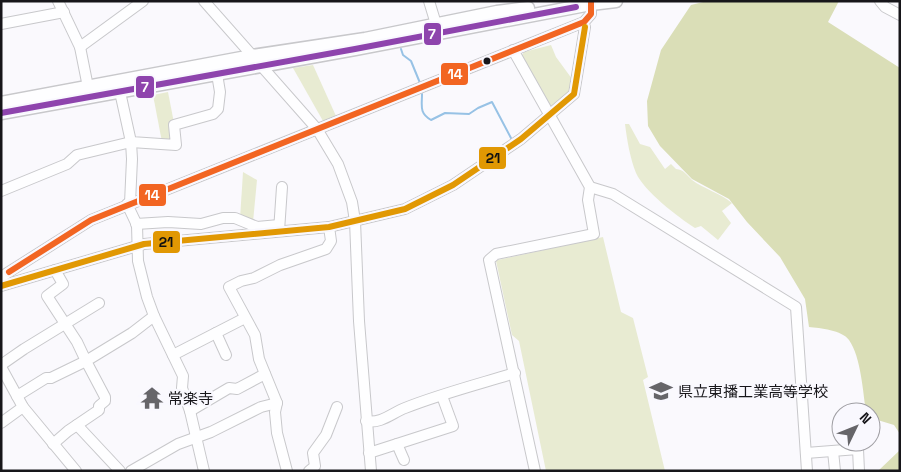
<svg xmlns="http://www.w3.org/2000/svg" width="901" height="472" font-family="'Space Grotesk','Noto Sans JP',sans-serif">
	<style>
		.green { fill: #e8ebd2 }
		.forest { fill: #dadeb7 }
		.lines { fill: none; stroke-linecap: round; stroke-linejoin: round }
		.stream { stroke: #97c2e5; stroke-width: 2 }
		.minor-casing { stroke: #c8c8cb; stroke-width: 12 }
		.major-casing { stroke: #c8c8cb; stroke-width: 15 }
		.minor { stroke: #fefeff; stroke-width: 10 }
		.major { stroke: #fefeff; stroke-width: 12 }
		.bus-1-casing { stroke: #f9f8fe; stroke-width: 10 }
		.bus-2-casing { stroke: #f9f8fe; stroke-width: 10 }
		.bus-3-casing { stroke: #f9f8fe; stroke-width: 10 }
		.bus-1 { stroke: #f26522; stroke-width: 6 }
		.bus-2 { stroke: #8e44ad; stroke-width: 6 }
		.bus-3 { stroke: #e19803; stroke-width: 6 }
		.bus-dot { fill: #17161a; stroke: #f9f8fe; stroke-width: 2 }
		.labels { text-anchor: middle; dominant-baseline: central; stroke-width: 4.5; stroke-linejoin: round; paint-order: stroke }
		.poi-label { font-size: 15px; fill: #17161a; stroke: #f9f8fe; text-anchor: start }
		.line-badge { stroke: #f9f8fe; stroke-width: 2 }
		.badge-label { font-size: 14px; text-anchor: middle; font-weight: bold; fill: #fff }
		.pale-badge-label { font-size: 14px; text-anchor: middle; font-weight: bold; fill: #111 }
	</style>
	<rect width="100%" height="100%" fill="#faf9fd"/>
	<g class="green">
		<polygon points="551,45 556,57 575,83 575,87 552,108 522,55 524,52"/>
		<polygon points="313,65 336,116 323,121 293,68"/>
		<polygon points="168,92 174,123 172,141 162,142 153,95"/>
		<path d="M625,124h4l11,20 10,3 15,22 6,-5 5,5c8,1 10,5 16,11 12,9 28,13 40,23l-10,8 9,12 -13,17 -17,-14 -6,2c-17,-11 -51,-37 -59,-55 -6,-15 -9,-33 -11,-49z"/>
		<polygon points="243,172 257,180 253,222 240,219"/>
		<polygon points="603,237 621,312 633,318 648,377 643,380 665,471 546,471 519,341 512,335 496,261 498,260"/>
	</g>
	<g class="forest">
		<path d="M707,1h132l-11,21 72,46v366l-6,-9 -23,-7v-6h-5c-3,-20 -5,-55 -17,-72 -7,-10 -29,-12 -40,-13l-4,-28 -25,-42 -33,-35 -18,-23 -37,-20 -32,-33 -12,-20 -1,-25 14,-51 30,-45z"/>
		<polygon points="900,449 900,471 878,471 900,450"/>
	</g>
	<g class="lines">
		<g class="stream">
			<polyline points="401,49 403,55 411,61 420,83"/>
			<path d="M422,94c0,12 -3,19 9,26l14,-7 24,1 9,-6 14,-6 20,38"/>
		</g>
		<defs>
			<g id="minor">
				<polyline points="58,1 80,47 88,87"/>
				<polyline points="204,1 317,129 338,164 352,202 355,221 359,321 371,471"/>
				<polyline points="429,1 436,24"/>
				<polyline points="880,1 885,7 900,15"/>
				<polyline points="1,24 64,12"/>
				<polyline points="80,47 143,1"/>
				<polyline points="513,50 590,187 588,200 594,234 496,254 489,260 535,471"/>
				<polyline points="120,92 131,142 176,145 174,125 213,114 218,109 220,92 217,74"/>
				<polyline points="590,187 613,194 796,307 807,471"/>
				<polyline points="1,191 67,164 77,155 131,142 132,159 130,203"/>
				<polyline points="136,224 168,222 201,224 223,218 235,218 257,227 279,225"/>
				<polyline points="279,231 282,187"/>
				<polyline points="1,277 91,220 584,22 591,14 591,1"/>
				<polyline points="1,286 144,244 329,227 405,209 453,185 521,139 574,94 585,27"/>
				<polyline points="154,316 183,376 182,388 190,411 204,471"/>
				<polyline points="216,333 226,355"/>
				<polyline points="173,355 245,318"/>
				<polyline points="1,365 24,349 99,303"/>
				<polyline points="1,367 23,407 76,471"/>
				<polyline points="17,396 46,378 51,378 86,361 77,342 47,296 63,284 55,270"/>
				<polyline points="277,403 259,359 255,335 229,287 241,281 254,278 280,265 326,249 331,241 329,227"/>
				<polyline points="190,411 229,388 237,389 265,374"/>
				<path d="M366,421c15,3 26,-8 39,-13 35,-14 74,-24 110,-35"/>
				<polyline points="1,423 23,407"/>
				<polyline points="77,425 120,471"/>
				<polyline points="53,444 68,431 99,410 99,406 105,401 105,397 86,361 132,333 154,316 147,297 138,261 137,225 127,204"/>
				<polyline points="397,444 404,460"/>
				<polyline points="833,451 835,471"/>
				<polyline points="369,453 453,426 442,396"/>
				<polyline points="806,453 858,449 859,471"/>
				<polyline points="131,471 178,444 211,432 261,407 277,403 275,412 277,433 287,471"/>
				<polyline points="309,471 315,466 313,453 326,435 337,407"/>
			</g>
			<g id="major">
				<polyline points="1,103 252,56 365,39 497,12 528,8"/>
				<polyline points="1,113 355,49 591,4 616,1"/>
			</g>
		</defs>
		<use href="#minor" class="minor-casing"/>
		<use href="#major" class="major-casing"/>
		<use href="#minor" class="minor"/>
		<use href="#major" class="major"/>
		<defs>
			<polyline id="bus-1" points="9,272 91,220 584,22 591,14 591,1"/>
			<polyline id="bus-2" points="1,113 355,49 576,7"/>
			<polyline id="bus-3" points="1,286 144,244 329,227 405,209 453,185 521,139 574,94 585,27"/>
		</defs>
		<use href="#bus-1" class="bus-1-casing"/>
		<use href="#bus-2" class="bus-2-casing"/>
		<use href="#bus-3" class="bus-3-casing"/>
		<use href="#bus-1" class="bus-1"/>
		<use href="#bus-2" class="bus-2"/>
		<use href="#bus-3" class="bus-3"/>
	</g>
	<defs>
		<symbol id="school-bare" viewBox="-9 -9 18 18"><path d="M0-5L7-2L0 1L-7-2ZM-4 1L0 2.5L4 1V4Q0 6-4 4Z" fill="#666569" stroke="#f9f8fe" stroke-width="2.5" paint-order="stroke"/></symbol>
		<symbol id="temple-bare" viewBox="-9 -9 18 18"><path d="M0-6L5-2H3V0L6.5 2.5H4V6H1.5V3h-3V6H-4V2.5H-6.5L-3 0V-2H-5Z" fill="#666569" stroke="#f9f8fe" stroke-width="2.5" paint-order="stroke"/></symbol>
	</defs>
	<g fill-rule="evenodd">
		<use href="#school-bare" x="645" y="375" width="32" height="32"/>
		<use href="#temple-bare" x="136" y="382" width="32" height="32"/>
	</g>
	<circle class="bus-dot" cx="487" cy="61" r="4.5"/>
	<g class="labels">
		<g class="poi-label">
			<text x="678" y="391">県立東播工業高等学校</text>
			<text x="168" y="398">常楽寺</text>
		</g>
	</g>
	<g class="line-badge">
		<rect x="423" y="22" width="19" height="24" rx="5" fill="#8e44ad"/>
		<rect x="440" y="62" width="29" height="24" rx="5" fill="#f26522"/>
		<rect x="135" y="75" width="20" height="24" rx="5" fill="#8e44ad"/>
		<rect x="478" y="146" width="29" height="24" rx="5" fill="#e19803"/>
		<rect x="138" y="183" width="29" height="24" rx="5" fill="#f26522"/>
		<rect x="152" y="230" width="29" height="24" rx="5" fill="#e19803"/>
	</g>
	<g class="badge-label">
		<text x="432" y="39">7</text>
		<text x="455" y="79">14</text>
		<text x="145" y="92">7</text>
		<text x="152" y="200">14</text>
	</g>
	<g class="pale-badge-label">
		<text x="493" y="163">21</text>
		<text x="166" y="247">21</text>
	</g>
	<rect width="901" height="472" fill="none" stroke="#17161a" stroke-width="5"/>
	<g transform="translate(856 427) rotate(47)"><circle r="24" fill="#f9f8fe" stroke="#9f9ea3"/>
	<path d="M0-4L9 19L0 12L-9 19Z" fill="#666569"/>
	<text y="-8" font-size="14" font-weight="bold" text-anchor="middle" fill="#17161a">N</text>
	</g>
</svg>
